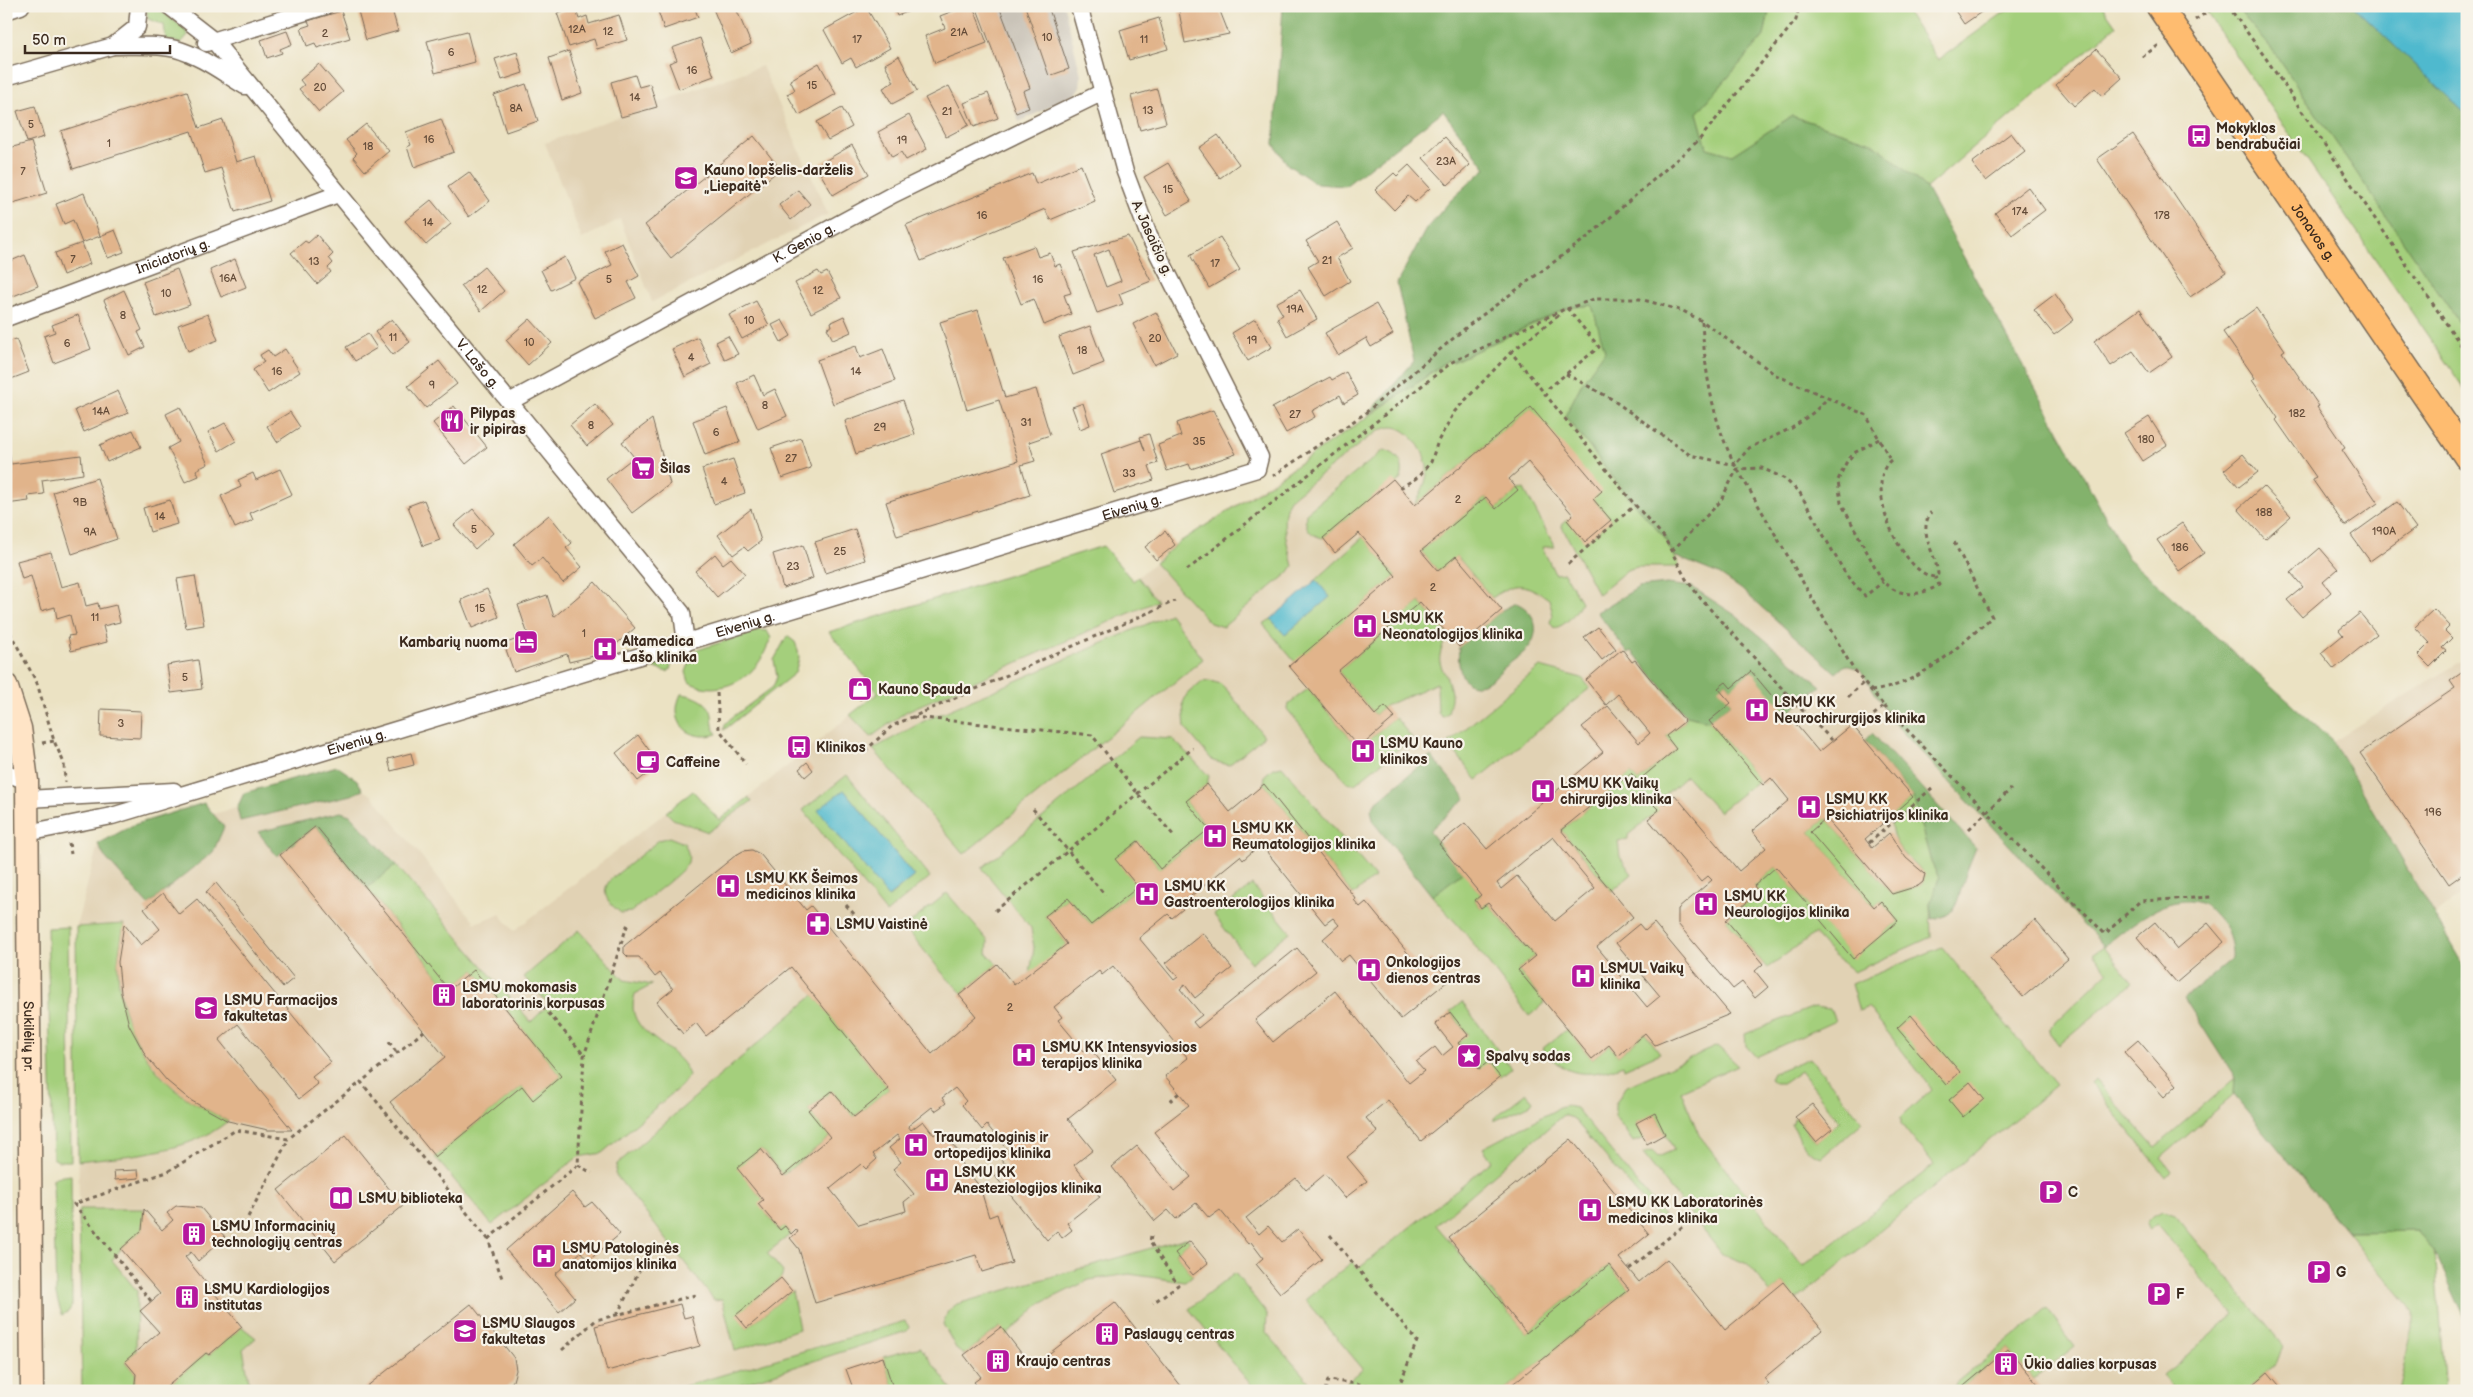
<svg xmlns="http://www.w3.org/2000/svg" width="2473" height="1397" font-family="'Balsamiq Sans',sans-serif">
	<style>
		.built { fill: #e1d2b4 }
		.industrial { fill: #c9c3b8 }
		.green { fill: #a4cf7c; stroke: #707c4d; fill-rule: evenodd }
		.forest { fill: #83b26c; stroke: #5f6e45 }
		.water { fill: #50b9ce; stroke: #467276 }
		.building { fill: #e1b48b; fill-rule: evenodd }
		.lines { fill: none; stroke-linecap: round; stroke-linejoin: round }
		.minor-casing { stroke: #796a58; stroke-width: 19 }
		.secondary-casing { stroke: #796a58; stroke-width: 25 }
		.primary-casing { stroke: #796a58; stroke-width: 28 }
		.path { stroke: #796a58; stroke-width: 3; stroke-dasharray: 4 4; stroke-linecap: butt }
		.minor { stroke: #fff; stroke-width: 16 }
		.secondary { stroke: #ffe4c6; stroke-width: 22 }
		.primary { stroke: #febc70; stroke-width: 25 }
		.labels { text-anchor: middle; dominant-baseline: central; stroke-width: 4.5; stroke-linejoin: round; paint-order: stroke }
		.number-label { font-size: 11px; fill: #644c39 }
		.poi-label { font-size: 14px; font-weight: bold; fill: #3b2a1e; stroke: #f7f3e8; text-anchor: start }
		.street-label { font-size: 14px; fill: #3b2a1e; stroke: #f7f3e8 }
	</style>
	<rect width="100%" height="100%" fill="#f7f3e8"/>
	<filter id="ink" filterUnits="userSpaceOnUse"><feTurbulence type="fractalNoise" baseFrequency=".02" numOctaves="2"/><feDisplacementMap in="SourceGraphic" scale="10" xChannelSelector="R" yChannelSelector="G"/><feConvolveMatrix kernelMatrix="1 2 1 2 8 2 1 2 1" color-interpolation-filters="sRGB"/></filter>
	<filter id="wash" filterUnits="userSpaceOnUse"><feTurbulence type="fractalNoise" baseFrequency=".0096" numOctaves="4" result="noise"/><feDisplacementMap in="SourceGraphic" scale="20" xChannelSelector="R" yChannelSelector="G"/><feGaussianBlur stdDeviation="1.12" result="paint"/><feColorMatrix in="noise" values="0 0 0 0 0 0 0 0 0 0 0 0 0 0 0 0 0 1.4 0 .05"/><feComposite in="paint" operator="in"/></filter>
	<g filter="url(#wash)">
		<rect width="100%" height="100%" fill="#ebe2c3"/>
		<g class="built">
			<polygon points="762,66 828,214 652,302 620,219 582,239 545,143"/>
			<polygon points="1698,166 1861,670 1894,723 2104,945 2148,913 2177,901 2203,904 2221,921 2233,946 2232,959 2184,998 2235,1078 2417,1231 2445,1391 81,1391 76,927 98,844 343,780 372,795 475,923 500,914 514,931 693,791 720,820 878,693 829,632 1103,546 1133,581 1178,543 1420,381"/>
			<polygon points="2467,657 2467,889 2434,916 2333,741"/>
		</g>
		<polygon class="industrial" points="976,6 1064,6 1081,75 1080,88 1076,94 1019,122"/>
		<g class="green">
			<polygon points="146,6 154,6 185,29 188,35 181,43 166,40 164,25 148,19"/>
			<polygon points="1770,6 1903,6 1938,60 2013,6 2102,6 2116,26 1926,188 1872,142 1792,116 1732,155 1707,148 1697,113 1764,36"/>
			<polygon points="2202,6 2235,6 2272,49 2467,334 2467,393"/>
			<path d="M1592,305l14,46 -24,32 -17,33 70,89 29,32 16,30h-43l-10,3 -29,24 -37,-69 6,-5 19,22 25,-22 -18,-21 -62,-92 -116,98c5,-11 13,-24 12,-37 -1,-16 -17,-39 -33,-41 -10,-1 -21,8 -29,13l-75,59c-12,20 -2,46 3,67l-5,7 -65,54 -13,-4 -55,-60 23,-20 74,-47 168,-115 29,-22 4,3 114,-54z"/>
			<path d="M1384,450c15,4 21,14 17,29l-5,4 -3,-3 -70,58c-14,-3 -19,-11 -17,-25z"/>
			<path d="M1524,489l31,58h-13l13,27 9,-1 17,29c-5,11 -15,24 -27,26l-4,-6 3,-7 -4,-16c-25,-16 -32,-19 -57,-1l-35,-42 -19,15 -17,-20 65,-54 10,12 22,-19z"/>
			<polygon points="1363,537 1396,576 1295,662 1263,624 1271,619 1285,635 1330,597 1316,580"/>
			<polygon points="1103,546 1133,581 1138,577 1157,601 907,711 871,737 850,715 878,693 829,632"/>
			<path d="M1420,602l28,33c-18,34 -2,28 3,58 1,6 -2,14 -3,20l-6,4 -4,-4 -1,-30 -52,23 -10,9 -37,-44z"/>
			<polygon points="1170,614 1203,659 964,854 873,749 926,720"/>
			<path d="M760,630l7,1 4,7c-4,9 -8,20 -15,28 -15,19 -45,29 -67,16l-3,-10 8,-21z"/>
			<polygon points="787,636 795,642 798,650 799,658 795,673 724,730 725,724 730,719 773,687 777,677 774,660"/>
			<polygon points="674,654 670,670 667,672 640,663"/>
			<polygon points="1540,667 1582,678 1590,688 1477,780 1448,743"/>
			<polygon points="1210,681 1221,684 1227,690 1264,736 1229,765 1213,761 1185,728 1183,703 1187,694 1201,682"/>
			<polygon points="1308,689 1359,748 1395,717 1412,738 1355,784 1347,782 1287,709 1288,704"/>
			<path d="M681,694c11,1 29,7 31,21 1,7 0,13 5,19 -29,9 -49,-13 -36,-40z"/>
			<polygon points="1686,716 1709,721 1759,780 1719,812 1686,776 1655,804 1659,810 1628,835 1628,839 1618,841 1620,857 1632,874 1612,891 1561,830 1631,773 1638,781 1676,749 1666,736 1685,721"/>
			<polygon points="1139,737 1173,739 1209,776 1207,784 1186,801 1209,829 1160,869 1137,841 1116,859 1138,887 1091,925 1068,898 1045,916 1067,944 1030,974 1034,948 1031,928 982,868"/>
			<polygon points="1282,766 1375,877 1353,895 1264,784 1265,775 1273,768"/>
			<path d="M847,775l83,102 -44,36 -83,-103zM844,790l70,86 -25,21 -70,-86z"/>
			<polygon points="693,791 719,820 748,798 752,801 708,832 673,819 666,812"/>
			<path d="M1913,797l18,65 8,16 -9,26 1,33 -77,35 -22,-18 -18,-20 -47,34 -41,-48 33,-28 -5,-6 22,-19 77,91 45,-37 -17,-20 -7,6 -64,-75 16,-14 66,76 26,-8 5,-4 1,-8c-18,-21 -34,-26 -33,-58z"/>
			<path d="M669,837l15,6c3,6 6,12 4,19 -4,11 -46,40 -57,50l-10,1c-13,-10 -22,-20 -10,-34l48,-39z"/>
			<path d="M396,865l135,157 18,-18 -25,-27 55,-47 45,50 28,5 -17,9c-13,42 42,47 54,81l-8,11 -79,67 -24,4 -86,68 -57,-68 87,-71 11,13 28,-23 -87,-106 -25,20 -82,-102z"/>
			<polygon points="1463,872 1481,895 1475,900 1481,908 1488,903 1524,947 1526,946 1535,956 1518,970 1545,1003 1529,1016 1465,933 1432,896"/>
			<polygon points="1252,885 1290,932 1251,963 1214,915"/>
			<polygon points="947,893 988,941 987,954 997,964 962,993 944,975 905,927"/>
			<path d="M124,924c-2,12 -5,25 -6,38 -2,53 28,111 73,139 12,7 25,13 37,20 -40,33 -100,34 -150,40l-2,-234z"/>
			<polygon points="68,927 71,1161 58,1161 53,1158 47,928"/>
			<polygon points="2104,946 2133,983 2059,1045 2049,1032 2051,1027 2108,972 2093,953"/>
			<polygon points="1942,947 2056,1085 1797,1300 1783,1282 1770,1293 1748,1264 1722,1254 1643,1154 1652,1151 1658,1157 1674,1150 1655,1114 1636,1123 1644,1138 1633,1142 1615,1116 1615,1105 1625,1087 1717,1046 1738,1065 1681,1091 1699,1135 1803,1266 1934,1165 1901,1124 1901,1117 1932,1089 1868,1007 1859,1011 1851,984"/>
			<polygon points="814,995 889,1089 854,1117 832,1091 808,1110 830,1137 783,1175 761,1149 738,1168 763,1200 759,1204 779,1230 785,1226 791,1234 767,1253 783,1272 781,1278 737,1315 747,1328 792,1291 799,1329 735,1351 722,1299 714,1300 615,1174 617,1164"/>
			<polygon points="1462,1002 1511,1068 1500,1077 1479,1069 1458,1043 1468,1034 1450,1012"/>
			<polygon points="1814,1007 1830,1009 1835,1021 1756,1057 1746,1046 1745,1034"/>
			<path d="M1567,1029l25,30 17,-14 9,11 27,-23 15,20 -36,16 -1,-4c-35,13 -56,13 -81,-16z"/>
			<path d="M1810,1058l53,64 -41,35c-17,-4 -22,-18 -30,-33l3,-7 21,25 23,-21 -38,-50 -17,12h-9l-5,-4 3,-6z"/>
			<polygon points="2235,1078 2234,1095 2161,1158 2171,1171 2166,1177 2091,1083 2095,1079 2155,1147"/>
			<polygon points="1526,1093 1533,1101 1531,1104 1494,1121 1494,1118"/>
			<polygon points="1567,1106 1576,1108 1664,1216 1659,1220 1573,1118 1563,1115 1436,1225 1526,1333 1609,1265 1629,1289 1504,1391 1337,1391 1363,1369 1305,1300 1352,1262 1358,1269 1492,1161 1483,1148 1559,1108"/>
			<polygon points="71,1175 72,1305 69,1311 62,1315 56,1295 53,1179 56,1177"/>
			<polygon points="79,1209 144,1209 142,1230 121,1249 112,1260 137,1291 136,1351 125,1362 136,1374 134,1391 82,1391"/>
			<polygon points="2163,1211 2175,1215 2283,1345 2277,1364 2246,1391 2176,1391 2163,1376 2233,1315 2157,1224 2149,1230 2146,1223 2152,1216"/>
			<polygon points="2417,1231 2434,1250 2445,1391 2398,1391 2413,1327 2413,1312 2347,1232"/>
			<polygon points="1186,1238 1190,1241 1175,1253 1193,1275 1185,1282 1129,1274 1089,1280 1040,1304 1007,1335 1000,1327 964,1355 957,1350 943,1324 948,1311 957,1304"/>
			<polygon points="1235,1273 1267,1314 1266,1332 1317,1391 1256,1391 1189,1309"/>
			<polygon points="2047,1309 2075,1346 2034,1379 2008,1349 1958,1391 1947,1391"/>
			<polygon points="905,1321 909,1327 907,1331 720,1391 668,1391"/>
			<polygon points="242,1327 256,1338 243,1349 251,1391 162,1391 206,1353 209,1355"/>
			<polygon points="921,1347 921,1348 953,1391 894,1391 883,1357"/>
		</g>
		<g class="forest">
			<path d="M1283,6h487l-6,30 -67,77 10,35 25,7 60,-39 80,26 54,46 202,370 205,183 134,231v351l-33,-73 -17,-19 -70,1 -113,-137 1,-17 -51,-80 48,-39c1,-14 -4,-31 -15,-42 -4,-4 -9,-11 -14,-13 -34,-14 -74,23 -99,42l-210,-223 -34,-54 -15,-4 -9,8 -95,-84 -22,-15 -45,-18 -10,-19 -29,-32 -70,-89 17,-33 23,-32 -13,-46 -25,3 -115,54 -3,-3 -29,22 -52,34 46,-54 -17,-78 29,-54 25,-29 35,-32 -43,-57 -98,75 -28,-2 -29,-19 -14,-21z"/>
			<polygon points="2235,6 2353,6 2467,115 2467,334 2272,49"/>
			<polygon points="1667,584 1692,587 1735,615 1821,686 1787,714 1731,688 1726,682 1719,688 1731,703 1709,721 1686,716 1632,651 1628,653 1597,612 1639,587"/>
			<path d="M1516,603c17,7 25,24 15,41 -5,9 -18,16 -26,23 -6,5 -14,15 -22,17 -23,7 -26,-21 -24,-37l43,-37z"/>
			<path d="M1872,733l104,115c-4,10 -8,19 -11,29 -8,21 -6,40 -33,42l-2,-15 9,-26 -8,-16 -18,-65 -48,-57z"/>
			<polygon points="1431,756 1466,798 1429,831 1463,872 1432,896 1374,823 1371,810 1375,803"/>
			<polygon points="337,766 357,780 363,790 351,795 240,821 237,808 244,793"/>
			<polygon points="204,803 224,827 213,852 148,905 104,856 98,844 133,825"/>
			<polygon points="341,812 350,815 396,865 367,888 316,826 277,856 258,832"/>
		</g>
		<g class="water">
			<polygon points="2353,6 2467,6 2467,115"/>
			<polygon points="1316,580 1330,597 1285,635 1271,619"/>
			<polygon points="844,790 914,876 888,897 818,810"/>
		</g>
		<g id="blocks">
			<g class="building">
				<polygon points="375,6 391,6 398,31 366,40 358,11"/>
				<polygon points="663,6 694,6 698,17 664,29 658,11 664,9"/>
				<polygon points="712,6 735,6 751,44 731,53"/>
				<polygon points="893,6 922,6 897,16"/>
				<polygon points="966,6 973,6 987,43 935,63 925,36 945,28 940,16"/>
				<polygon points="976,6 999,6 1030,88 1023,91 1029,108 1016,113"/>
				<polygon points="1025,6 1048,6 1069,69 1049,76"/>
				<polygon points="1178,6 1218,6 1229,34 1185,43"/>
				<polygon points="1952,6 1990,6 1964,24"/>
				<polygon points="575,7 579,19 587,16 589,24 619,15 627,40 597,49 594,39 569,47 557,13"/>
				<polygon points="866,7 890,48 856,67 851,58 842,63 824,30"/>
				<polygon points="341,11 350,38 317,48 315,43 307,46 301,28 310,25 308,21"/>
				<polygon points="1159,18 1168,49 1129,60 1120,30"/>
				<polygon points="287,31 292,44 280,49 282,53 267,58 261,40"/>
				<polygon points="467,31 475,62 435,73 427,41"/>
				<polygon points="700,38 714,76 679,89 669,63 677,60 672,48"/>
				<polygon points="2096,49 2122,78 2102,96 2095,88 2074,106 2056,85"/>
				<polygon points="569,51 582,93 562,100 549,58"/>
				<polygon points="517,52 523,73 502,80 495,59"/>
				<polygon points="899,56 917,91 892,104 883,88 894,82 885,64"/>
				<polygon points="819,63 836,94 799,115 787,94 795,90 790,80"/>
				<polygon points="319,64 343,92 319,112 299,89 304,85 300,80"/>
				<polygon points="635,75 639,87 650,84 657,107 621,117 611,82"/>
				<polygon points="526,84 538,121 506,132 494,95"/>
				<polygon points="949,86 969,125 946,137 925,98"/>
				<polygon points="1157,89 1166,123 1140,130 1131,96"/>
				<polygon points="187,91 199,128 223,120 236,162 256,156 270,201 235,212 221,168 205,173 191,131 73,169 61,131"/>
				<polygon points="988,93 998,118 974,127 964,103"/>
				<polygon points="35,106 44,137 27,142 17,111"/>
				<polygon points="842,108 852,127 828,140 817,122"/>
				<polygon points="909,115 927,149 906,160 901,152 892,157 878,132"/>
				<polygon points="441,119 454,152 414,167 407,147 411,145 406,132"/>
				<polygon points="366,124 389,151 365,171 353,157 357,153 346,140"/>
				<polygon points="2011,133 2025,151 1986,181 1972,163"/>
				<polygon points="2133,134 2226,272 2190,297 2097,159"/>
				<polygon points="1218,135 1239,164 1220,178 1199,148"/>
				<polygon points="754,136 780,169 671,258 645,225"/>
				<polygon points="1445,137 1470,165 1448,185 1423,158"/>
				<polygon points="31,142 47,193 6,205 6,149"/>
				<polygon points="852,145 869,174 833,195 816,166"/>
				<polygon points="1168,163 1191,201 1167,215 1144,177"/>
				<polygon points="1081,165 1095,201 1050,220 1045,209 921,261 906,225 1032,173 1036,184"/>
				<polygon points="1409,165 1430,188 1415,202 1408,196 1394,210 1375,190 1394,173 1397,176"/>
				<polygon points="469,172 490,201 469,217 448,187"/>
				<polygon points="2028,187 2045,210 2012,235 1995,213"/>
				<polygon points="798,190 810,204 791,220 779,205"/>
				<polygon points="84,193 100,236 115,230 124,252 108,258 100,236 82,243 73,220 64,224 56,204"/>
				<polygon points="431,200 451,224 426,245 405,221"/>
				<polygon points="1337,222 1353,248 1337,258 1350,281 1326,296 1308,267 1318,261 1306,241"/>
				<polygon points="317,235 333,254 329,258 333,263 328,268 331,272 317,284 291,253 305,241 308,243"/>
				<path d="M1128,236l23,45 -32,13 4,10 -26,9 -23,-61zM1109,249l12,32 -15,6 -12,-32z"/>
				<polygon points="1220,237 1240,270 1209,288 1190,255"/>
				<polygon points="82,243 90,264 63,275 55,253"/>
				<polygon points="622,243 639,276 628,282 636,298 595,318 577,282 612,265 605,251"/>
				<polygon points="1034,246 1038,257 1050,253 1055,266 1060,264 1071,293 1064,295 1071,314 1044,325 1034,299 1021,304 1003,258"/>
				<polygon points="25,255 38,286 6,299 6,263"/>
				<polygon points="565,257 575,278 551,290 541,270"/>
				<polygon points="235,259 246,287 221,297 210,270"/>
				<polygon points="484,267 504,291 481,311 461,286"/>
				<polygon points="177,269 190,305 156,317 143,282"/>
				<polygon points="818,271 821,275 827,272 841,298 811,313 795,283"/>
				<polygon points="124,290 142,330 138,332 145,347 129,355 104,300"/>
				<polygon points="1300,290 1317,319 1287,336 1277,318 1283,315 1276,303"/>
				<polygon points="2055,294 2074,320 2054,335 2034,310"/>
				<polygon points="756,301 769,325 742,339 729,315"/>
				<polygon points="1376,304 1393,334 1371,347 1366,338 1338,355 1325,333"/>
				<polygon points="2256,308 2285,350 2282,352 2319,406 2317,407 2345,448 2342,450 2378,503 2345,526 2312,479 2316,477 2276,420 2278,418 2252,380 2255,378 2223,332"/>
				<polygon points="2140,309 2172,357 2149,373 2133,351 2111,366 2094,341"/>
				<polygon points="978,310 1005,398 1036,389 1050,435 1029,442 1035,461 1021,465 1030,495 897,536 886,502 1018,461 999,400 967,410 940,322"/>
				<polygon points="1156,312 1177,353 1154,365 1133,324"/>
				<polygon points="208,314 218,340 188,351 178,325"/>
				<polygon points="78,315 91,349 54,363 44,336 55,332 52,325"/>
				<polygon points="844,316 851,332 833,340 827,328 832,326 831,322"/>
				<polygon points="392,319 410,342 393,355 375,332"/>
				<polygon points="530,319 552,343 528,365 506,340"/>
				<polygon points="1255,319 1272,347 1248,361 1232,333"/>
				<polygon points="782,320 791,336 781,342 772,325"/>
				<polygon points="1090,326 1104,363 1073,375 1059,337"/>
				<polygon points="368,334 377,348 355,361 346,347"/>
				<polygon points="728,336 738,354 725,360 716,342"/>
				<polygon points="698,337 711,364 685,377 672,349"/>
				<polygon points="16,339 29,372 6,381 6,343"/>
				<polygon points="856,346 860,358 883,349 895,381 833,404 817,360"/>
				<polygon points="285,349 300,372 268,393 253,370 264,362 260,355 268,350 273,357"/>
				<polygon points="439,361 457,384 426,408 408,386"/>
				<polygon points="1346,372 1358,395 1344,403 1340,395 1312,411 1315,417 1286,433 1272,408 1330,377 1332,380"/>
				<polygon points="754,375 763,395 775,389 787,416 758,429 737,383"/>
				<polygon points="118,391 128,413 84,432 75,410"/>
				<polygon points="903,400 915,434 856,454 845,421"/>
				<polygon points="1083,403 1090,425 1080,429 1072,407"/>
				<polygon points="595,404 613,425 587,446 570,425"/>
				<polygon points="454,406 487,447 466,464 433,423"/>
				<polygon points="180,407 208,464 196,470 199,476 185,482 168,448 179,442 166,414"/>
				<polygon points="1531,407 1602,491 1593,499 1611,520 1585,542 1567,520 1573,515 1528,462 1509,479 1518,490 1496,509 1486,497 1421,551 1438,571 1456,556 1502,610 1459,647 1420,602 1338,671 1375,715 1385,706 1395,717 1359,748 1289,666 1396,576 1359,533 1335,553 1323,538 1393,479 1415,505"/>
				<polygon points="727,408 740,442 705,455 693,421"/>
				<polygon points="1213,410 1236,454 1191,469 1189,464 1167,471 1158,445 1181,436 1177,423"/>
				<polygon points="290,412 300,427 277,442 267,426"/>
				<polygon points="2149,417 2167,445 2142,461 2124,433"/>
				<polygon points="652,419 670,484 632,513 606,479 634,457 622,442"/>
				<polygon points="225,423 236,441 219,451 208,432"/>
				<polygon points="133,430 141,447 107,462 100,445"/>
				<polygon points="1149,434 1158,463 1149,466 1154,480 1114,493 1101,454 1141,440 1145,451 1140,437"/>
				<polygon points="801,438 811,468 782,478 771,448"/>
				<polygon points="6,449 9,449 11,464 81,455 83,474 42,480 44,494 28,496 29,501 6,504"/>
				<polygon points="2243,454 2258,472 2239,487 2224,470"/>
				<polygon points="733,459 745,493 714,504 702,469"/>
				<polygon points="280,469 292,494 250,513 253,520 235,528 221,496 241,487 238,480 253,473 256,480"/>
				<polygon points="97,478 117,539 72,554 53,492"/>
				<polygon points="2263,486 2291,516 2265,539 2238,509"/>
				<polygon points="170,500 177,524 150,532 143,508"/>
				<polygon points="424,500 440,540 423,546 408,506"/>
				<polygon points="2397,502 2416,528 2370,561 2351,535"/>
				<polygon points="473,509 493,533 475,549 454,525"/>
				<polygon points="751,509 761,541 748,551 744,547 733,555 718,535"/>
				<polygon points="549,515 572,543 566,548 582,567 563,583 542,558 532,566 514,544"/>
				<polygon points="2182,523 2204,553 2179,571 2157,540"/>
				<polygon points="855,529 865,560 825,573 815,542"/>
				<polygon points="1165,531 1175,545 1156,560 1145,547"/>
				<polygon points="803,545 813,578 783,588 773,554"/>
				<polygon points="2320,548 2338,569 2323,582 2331,592 2302,617 2287,600 2303,587 2291,573"/>
				<polygon points="51,552 61,587 80,582 86,606 98,603 99,609 116,605 120,622 103,626 107,642 71,651 68,636 75,635 70,615 57,619 55,607 41,611 31,576 22,579 17,561"/>
				<polygon points="715,554 723,564 731,558 745,574 717,597 695,571"/>
				<polygon points="195,576 204,625 186,628 177,579"/>
				<polygon points="595,582 635,628 606,653 569,662 567,654 514,672 504,644 528,635 518,605 547,595 554,617"/>
				<polygon points="487,589 499,617 472,628 461,600"/>
				<polygon points="2434,609 2450,626 2445,631 2452,638 2442,648 2446,651 2430,667 2418,655 2430,643 2415,627"/>
				<polygon points="2360,613 2377,634 2334,669 2321,653 2343,635 2339,630"/>
				<polygon points="1598,627 1616,649 1602,660 1584,637"/>
				<path d="M1622,649l10,13 3,-2 50,61 -19,15 10,13 -38,32 -7,-8 -70,57 72,87 -36,30 50,60 13,-11 -44,-53 23,-19 6,7 9,-8 76,91 -75,31 -10,-12 -27,23 -9,-11 -17,14 -74,-89 17,-14 -9,-10 -1,1 -37,-44 -7,5 -6,-8 6,-5 -42,-51 26,-21 22,26 55,-46 -5,-6 11,-10 6,6 49,-41 -21,-25 26,-21 31,37 11,-10 -32,-39 -12,11 -20,-25zM1553,837l42,51 -40,33 -38,-45 -16,13 -4,-6z"/>
				<polygon points="198,660 202,689 171,693 167,665"/>
				<polygon points="2467,669 2467,871 2449,884 2360,753 2455,688 2450,681"/>
				<polygon points="1751,671 1819,752 1852,725 1913,797 1865,839 1872,848 1889,833 1906,858 1925,874 1923,882 1918,886 1892,894 1826,818 1810,832 1874,907 1881,901 1898,921 1853,959 1776,867 1754,886 1759,892 1726,920 1763,964 1755,971 1768,987 1755,998 1742,982 1733,989 1678,924 1678,909 1712,880 1708,876 1701,882 1648,819 1659,810 1654,805 1660,799 1664,804 1675,795 1739,871 1766,848 1752,831 1789,800 1771,778 1763,785 1709,721 1731,703 1718,688 1726,682 1731,688"/>
				<polygon points="860,679 870,692 860,700 850,686"/>
				<polygon points="101,709 141,711 140,738 100,736"/>
				<polygon points="638,735 652,754 644,761 651,771 638,781 616,753"/>
				<polygon points="411,753 414,765 391,771 388,759"/>
				<polygon points="807,762 813,770 805,777 799,769"/>
				<path d="M1207,784l23,28 34,-28 92,115 -2,1 6,7 6,-5 54,66 11,-9 18,21 -48,39 -52,-64 -8,6 -18,-22 16,-14 -6,-7 -8,6 -67,-83 -8,7 3,3 -10,9 -3,-4 -60,49 3,4 -11,9 -4,-4 -29,24 35,42 4,-3 -12,-14 37,-30 29,35 -37,30 -10,-13 -5,4 22,26 -9,7 5,6 99,-80 19,23 -61,49 18,22 62,-51 74,92 15,-12 -8,-9 19,-15 7,9 11,-9 -18,-23 15,-12 18,23 -10,8 21,26 9,-7 12,15 -79,64 -33,-41 -22,18 12,14 -31,25 20,24 -22,17 -20,-24 -19,16 -10,-12 -50,40 13,16 9,-8 14,16 16,-13 24,30 -42,34 -24,-29 7,-6 -12,-16 -3,2 -28,-34 -11,8 -13,-15 -20,16 -8,-9 -13,11 -43,-54 25,-21 37,45 17,-14 -37,-45 35,-27 -24,-29 23,-18 -75,-92 -11,9 -3,-4 -45,36 8,10 -4,3 26,31 5,-4 27,33 -48,39 25,31 -19,15 26,32 -33,26 5,7 -10,8 -5,-7 -10,9 -52,-64 12,-10 -6,-7 8,-7 -22,-27 -5,5 -20,-25 4,-4 -11,-13 -13,10 4,5 -5,4 -6,4 -3,-4 -24,19 3,4 12,-9 11,14 7,-5 20,25 -4,3 23,29 9,30 8,-3 15,49 -30,9 -6,-17 -161,48 -16,-54 -9,-11 8,-6 -2,-3 -5,5 -6,-8 -5,4 -22,-26 5,-4 -26,-32 24,-19 22,27 47,-39 -22,-27 24,-19 22,26 35,-28 -98,-122 -85,69 -10,-13 -13,11 -26,-32 16,-13 -13,-16 -5,4 -16,-20h-11l-4,-4v-7l112,-91 7,-4 9,-1 8,4 46,56 5,-4 121,148 44,-38 -17,-21 3,-2 35,-29 17,21 53,-41 -22,-28 23,-18 23,27 47,-38 -23,-28 23,-18 22,28 49,-40 -23,-28zM897,1135l3,4 -11,9 12,14 -8,7 21,25 -10,8 2,9 -47,14 -29,-36 31,-25 5,5 11,-10 -4,-5z"/>
				<polygon points="316,826 449,990 474,970 561,1076 533,1100 522,1086 435,1157 390,1102 445,1057 280,855"/>
				<polygon points="216,883 294,978 283,987 206,892"/>
				<polygon points="163,893 179,914 197,899 331,1062 312,1077 318,1084 299,1099 238,1024 219,1040 292,1130 268,1130 228,1121 190,1100 167,1081 146,1056 129,1025 121,993 118,962 124,924 141,945 160,929 144,909"/>
				<polygon points="2035,920 2068,959 2023,997 1990,958"/>
				<polygon points="2155,922 2177,949 2208,923 2224,942 2176,983 2137,937"/>
				<polygon points="1911,1015 1960,1072 1946,1085 1897,1028"/>
				<polygon points="2138,1040 2177,1085 2164,1097 2124,1052"/>
				<polygon points="1970,1082 1984,1099 1963,1117 1949,1100"/>
				<polygon points="1812,1104 1832,1129 1816,1142 1795,1117"/>
				<polygon points="1655,1113 1665,1134 1647,1144 1636,1123"/>
				<polygon points="346,1135 403,1206 335,1261 278,1190"/>
				<polygon points="1571,1139 1649,1234 1619,1258 1639,1282 1667,1259 1725,1330 1783,1282 1822,1330 1764,1378 1769,1384 1760,1391 1504,1391 1629,1289 1609,1265 1526,1333 1449,1238"/>
				<polygon points="138,1170 139,1178 115,1180 114,1171"/>
				<polygon points="572,1192 585,1207 592,1202 620,1234 588,1261 581,1252 555,1274 575,1298 559,1312 506,1250"/>
				<polygon points="176,1206 201,1208 225,1237 198,1261 191,1252 185,1257 242,1327 209,1355 206,1353 162,1391 134,1391 136,1374 125,1361 159,1332 140,1311 160,1294 121,1249 142,1230 144,1209 162,1230 173,1220 167,1213"/>
				<polygon points="1190,1241 1208,1263 1193,1275 1175,1253"/>
				<polygon points="781,1278 792,1291 747,1328 736,1315"/>
				<polygon points="1115,1302 1185,1391 981,1391 974,1382 981,1377 964,1355 1001,1327 1032,1367"/>
				<polygon points="471,1304 514,1358 516,1370 513,1381 503,1391 361,1391"/>
				<polygon points="680,1304 684,1318 692,1316 700,1346 607,1371 595,1326"/>
				<polygon points="2008,1349 2044,1391 1958,1391"/>
				<polygon points="883,1357 894,1391 854,1391 846,1369"/>
				<polygon points="2268,1372 2284,1391 2246,1391"/>
			</g>
		</g>
	</g>
	<g filter="url(#ink)">
		<use href="#blocks" fill-opacity="0" stroke="#796a58" stroke-width="1"/>
		<g class="lines">
			<defs>
				<g id="minor">
					<path id="s1" d="M169,6l45,35 468,572 4,30"/>
					<polyline points="6,11 21,6"/>
					<polyline points="206,43 325,6"/>
					<path d="M113,46c21,0 42,-2 63,3 25,7 47,24 69,37"/>
					<polyline points="6,77 113,46 137,27 139,6"/>
					<path id="s2" d="M6,318l332,-124"/>
					<path id="s3" d="M509,402l385,-208 209,-102"/>
					<polyline points="6,773 27,781"/>
					<polyline points="27,799 174,791"/>
					<path id="s4" d="M27,833l85,-17 1145,-347 3,-12 -111,-221 -24,-64 -46,-166"/>
				</g>
				<g id="secondary">
					<path id="s5" d="M6,685l14,43 7,53 5,610"/>
				</g>
				<g id="primary">
					<path id="s6" d="M2159,6l308,451"/>
				</g>
			</defs>
			<use href="#minor" class="minor-casing"/>
			<use href="#secondary" class="secondary-casing"/>
			<use href="#primary" class="primary-casing"/>
			<g class="path">
				<polyline points="2206,6 2208,11"/>
				<polyline points="2228,6 2265,57 2467,354"/>
				<polyline points="2195,20 2216,6"/>
				<polyline points="2142,57 2159,45"/>
				<polyline points="1567,309 1594,299 1640,299 1683,311 1702,321 1776,375 1866,415 1889,457"/>
				<path d="M1702,322c3,50 10,98 33,143l14,-17 43,-20 22,-16 13,-13"/>
				<polyline points="1511,352 1562,313"/>
				<polyline points="1566,374 1610,398 1690,455 1735,465 1852,667 1884,706 1869,719"/>
				<path d="M1879,439l-25,14 -8,10 -8,17 3,23 42,79c17,15 36,15 56,3l-4,-8"/>
				<path d="M1891,460c-29,23 11,115 44,117l3,-3c-2,-21 -21,-41 -7,-62"/>
				<polyline points="1273,476 1364,414 1469,325 1589,236 1699,140 1796,20 1799,6"/>
				<polyline points="1400,488 1418,477 1431,462 1438,441 1455,411 1511,352 1635,505 1664,537 1686,579 1701,599 1797,705 1833,741"/>
				<polyline points="1672,551 1720,502 1737,469 1762,468 1785,479 1800,493 1846,575 1865,596 1883,582"/>
				<polyline points="1568,564 1635,505"/>
				<polyline points="1187,570 1452,362 1567,308 1599,347 1545,391"/>
				<polyline points="6,625 37,683 54,741 64,763 65,782"/>
				<path d="M1871,691c49,-6 86,-43 121,-74l-38,-75"/>
				<polyline points="717,693 719,729 746,764"/>
				<polyline points="1848,697 1864,682"/>
				<polyline points="1884,706 2105,934 2140,901 2211,897"/>
				<polyline points="913,717 1092,735 1138,794 1175,837"/>
				<polyline points="42,743 54,741"/>
				<polyline points="865,751 892,726 1175,601"/>
				<polyline points="1033,809 1105,895"/>
				<polyline points="1969,829 2011,789"/>
				<polyline points="69,843 71,854"/>
				<polyline points="1869,843 1932,788"/>
				<polyline points="846,905 855,915"/>
				<polyline points="995,911 1193,748"/>
				<polyline points="499,1000 530,1008 540,1003 584,1055"/>
				<polyline points="424,1031 361,1082 488,1239 503,1281"/>
				<polyline points="389,1042 397,1053"/>
				<polyline points="1170,1101 1179,1093"/>
				<polyline points="578,1165 592,1173"/>
				<polyline points="248,1217 288,1140"/>
				<polyline points="1330,1235 1417,1341 1397,1391"/>
				<polyline points="1151,1236 1150,1242 1178,1285 1153,1303"/>
				<polyline points="488,1239 578,1165 584,1056 628,923"/>
				<polyline points="1629,1269 1682,1227"/>
				<polyline points="151,1301 74,1204 167,1172 236,1130 288,1139 361,1082"/>
				<polyline points="617,1315 645,1259 655,1247"/>
				<polyline points="562,1350 596,1320 696,1295"/>
				<polyline points="1325,1391 1328,1380 1396,1389"/>
			</g>
			<use href="#minor" class="minor"/>
			<use href="#secondary" class="secondary"/>
			<use href="#primary" class="primary"/>
		</g>
	</g>
	<defs>
		<symbol id="bus-square" viewBox="-11 -11 22 22"><rect x="-9" y="-9" width="18" height="18" rx="4" fill="#b5179e" stroke="#f7f3e8"/><path d="M-5-6H5V4H4V6H2V4H-2V6H-4V4H-5ZM-3.5-4V0h7V-4ZM-3.5 1.2v1.5H-2V1.2ZM2 1.2v1.5H3.5V1.2Z" fill="#fff"/></symbol>
		<symbol id="school-square" viewBox="-11 -11 22 22"><rect x="-9" y="-9" width="18" height="18" rx="4" fill="#b5179e" stroke="#f7f3e8"/><path d="M0-5L7-2L0 1L-7-2ZM-4 1L0 2.5L4 1V4Q0 6-4 4Z" fill="#fff"/></symbol>
		<symbol id="restaurant-square" viewBox="-11 -11 22 22"><rect x="-9" y="-9" width="18" height="18" rx="4" fill="#b5179e" stroke="#f7f3e8"/><path d="M-5-6h1v4h1v-4h1v4h1v-4h1v5L-1.5 .5V6h-2V.5L-5-1ZM5-6V6H3V1.5H1.5Q1.5-4 5-6Z" fill="#fff"/></symbol>
		<symbol id="supermarket-square" viewBox="-11 -11 22 22"><rect x="-9" y="-9" width="18" height="18" rx="4" fill="#b5179e" stroke="#f7f3e8"/><path d="M-6-5.5h2.5l.6 2H6L4.5 2H-2.5L-4.4-4H-6ZM-1.5 3.2a1.3 1.3 0 1 0 .1 0ZM3 3.2a1.3 1.3 0 1 0 .1 0Z" fill="#fff"/></symbol>
		<symbol id="hospital-square" viewBox="-11 -11 22 22"><rect x="-9" y="-9" width="18" height="18" rx="4" fill="#b5179e" stroke="#f7f3e8"/><path d="M-5-5h3v3.5h4V-5h3V5h-3V1.5h-4V5h-3Z" fill="#fff"/></symbol>
		<symbol id="hotel-square" viewBox="-11 -11 22 22"><rect x="-9" y="-9" width="18" height="18" rx="4" fill="#b5179e" stroke="#f7f3e8"/><path d="M-6-4.5h1.5V1H6V5H4.5V3h-9V5H-6ZM-4 0a1.8 1.8 0 1 1 3.6 0ZM.5 0V-2.5h3Q6-2.5 6 0Z" fill="#fff"/></symbol>
		<symbol id="shop-square" viewBox="-11 -11 22 22"><rect x="-9" y="-9" width="18" height="18" rx="4" fill="#b5179e" stroke="#f7f3e8"/><path d="M-5-2.5h2.3a2.7 3.5 0 0 1 5.4 0H5L5.5 6h-11ZM-1.5-2.5h3a1.5 2.3 0 0 0-3 0Z" fill="#fff"/></symbol>
		<symbol id="cafe-square" viewBox="-11 -11 22 22"><rect x="-9" y="-9" width="18" height="18" rx="4" fill="#b5179e" stroke="#f7f3e8"/><path d="M-5.5-4.5H6V0H3Q3 3.5 0 3.5H-2.5Q-5.5 3.5-5.5 0ZM3-3.2v2h1.7v-2ZM-6 4.5H4V6H-6Z" fill="#fff"/></symbol>
		<symbol id="pharmacy-square" viewBox="-11 -11 22 22"><rect x="-9" y="-9" width="18" height="18" rx="4" fill="#b5179e" stroke="#f7f3e8"/><path d="M-2-6h4v4h4v4h-4v4h-4v-4h-4v-4h4Z" fill="#fff"/></symbol>
		<symbol id="building-square" viewBox="-11 -11 22 22"><rect x="-9" y="-9" width="18" height="18" rx="4" fill="#b5179e" stroke="#f7f3e8"/><path d="M-4-6H4V6H1V3H-1V6H-4ZM-2.5-4.3h1.7v1.8h-1.7ZM.8-4.3h1.7v1.8H.8ZM-2.5-1h1.7V.8h-1.7ZM.8-1h1.7V.8H.8Z" fill="#fff"/></symbol>
		<symbol id="university-square" viewBox="-11 -11 22 22"><rect x="-9" y="-9" width="18" height="18" rx="4" fill="#b5179e" stroke="#f7f3e8"/><path d="M0-5L7-2L0 1L-7-2ZM-4 1L0 2.5L4 1V4Q0 6-4 4Z" fill="#fff"/></symbol>
		<symbol id="sight-square" viewBox="-11 -11 22 22"><rect x="-9" y="-9" width="18" height="18" rx="4" fill="#b5179e" stroke="#f7f3e8"/><path d="M0-6L1.8-2.2L6-1.7L2.9 1.2L3.7 5.4L0 3.3L-3.7 5.4L-2.9 1.2L-6-1.7L-1.8-2.2Z" fill="#fff"/></symbol>
		<symbol id="parking-square" viewBox="-11 -11 22 22"><rect x="-9" y="-9" width="18" height="18" rx="4" fill="#b5179e" stroke="#f7f3e8"/><path d="M-3.5-5.5H1a3.5 3.5 0 0 1 0 7H-1V5.5H-3.5ZM-1-3.4V-.6H.8a1.4 1.4 0 0 0 0-2.8Z" fill="#fff"/></symbol>
		<symbol id="library-square" viewBox="-11 -11 22 22"><rect x="-9" y="-9" width="18" height="18" rx="4" fill="#b5179e" stroke="#f7f3e8"/><path d="M-6-4Q-3-5.5-.7-3.5V5Q-3 3-6 4ZM6-4Q3-5.5 .7-3.5V5Q3 3 6 4Z" fill="#fff"/></symbol>
	</defs>
	<g fill-rule="evenodd">
		<use href="#bus-square" x="2185" y="122" width="28" height="28"/>
		<use href="#school-square" x="672" y="164" width="28" height="28"/>
		<use href="#restaurant-square" x="438" y="407" width="28" height="28"/>
		<use href="#supermarket-square" x="629" y="454" width="28" height="28"/>
		<use href="#hospital-square" x="1351" y="612" width="28" height="28"/>
		<use href="#hotel-square" x="512" y="628" width="28" height="28"/>
		<use href="#hospital-square" x="591" y="635" width="28" height="28"/>
		<use href="#shop-square" x="846" y="675" width="28" height="28"/>
		<use href="#hospital-square" x="1743" y="696" width="28" height="28"/>
		<use href="#bus-square" x="785" y="733" width="28" height="28"/>
		<use href="#hospital-square" x="1349" y="737" width="28" height="28"/>
		<use href="#cafe-square" x="634" y="748" width="28" height="28"/>
		<use href="#hospital-square" x="1529" y="777" width="28" height="28"/>
		<use href="#hospital-square" x="1795" y="793" width="28" height="28"/>
		<use href="#hospital-square" x="1201" y="822" width="28" height="28"/>
		<use href="#hospital-square" x="714" y="872" width="28" height="28"/>
		<use href="#hospital-square" x="1133" y="880" width="28" height="28"/>
		<use href="#hospital-square" x="1692" y="890" width="28" height="28"/>
		<use href="#pharmacy-square" x="804" y="910" width="28" height="28"/>
		<use href="#hospital-square" x="1355" y="956" width="28" height="28"/>
		<use href="#hospital-square" x="1569" y="962" width="28" height="28"/>
		<use href="#building-square" x="430" y="981" width="28" height="28"/>
		<use href="#university-square" x="192" y="994" width="28" height="28"/>
		<use href="#hospital-square" x="1010" y="1041" width="28" height="28"/>
		<use href="#sight-square" x="1455" y="1042" width="28" height="28"/>
		<use href="#hospital-square" x="902" y="1131" width="28" height="28"/>
		<use href="#hospital-square" x="923" y="1166" width="28" height="28"/>
		<use href="#parking-square" x="2037" y="1178" width="28" height="28"/>
		<use href="#library-square" x="327" y="1184" width="28" height="28"/>
		<use href="#hospital-square" x="1576" y="1196" width="28" height="28"/>
		<use href="#building-square" x="180" y="1220" width="28" height="28"/>
		<use href="#hospital-square" x="530" y="1242" width="28" height="28"/>
		<use href="#parking-square" x="2305" y="1258" width="28" height="28"/>
		<use href="#parking-square" x="2145" y="1280" width="28" height="28"/>
		<use href="#building-square" x="173" y="1283" width="28" height="28"/>
		<use href="#university-square" x="451" y="1317" width="28" height="28"/>
		<use href="#building-square" x="1093" y="1320" width="28" height="28"/>
		<use href="#building-square" x="984" y="1347" width="28" height="28"/>
		<use href="#building-square" x="1992" y="1350" width="28" height="28"/>
	</g>
	<g class="labels">
		<g class="number-label">
			<text x="577" y="29">12A</text>
			<text x="608" y="31">12</text>
			<text x="959" y="32">21A</text>
			<text x="325" y="33">2</text>
			<text x="1047" y="37">10</text>
			<text x="857" y="39">17</text>
			<text x="1144" y="39">11</text>
			<text x="451" y="52">6</text>
			<text x="692" y="70">16</text>
			<text x="812" y="85">15</text>
			<text x="320" y="87">20</text>
			<text x="635" y="97">14</text>
			<text x="516" y="108">8A</text>
			<text x="1148" y="110">13</text>
			<text x="947" y="111">21</text>
			<text x="31" y="124">5</text>
			<text x="429" y="139">16</text>
			<text x="902" y="140">19</text>
			<text x="109" y="143">1</text>
			<text x="368" y="146">18</text>
			<text x="1446" y="161">23A</text>
			<text x="23" y="171">7</text>
			<text x="1168" y="189">15</text>
			<text x="2020" y="211">174</text>
			<text x="982" y="215">16</text>
			<text x="2162" y="215">178</text>
			<text x="428" y="222">14</text>
			<text x="73" y="259">7</text>
			<text x="1327" y="260">21</text>
			<text x="314" y="261">13</text>
			<text x="1215" y="263">17</text>
			<text x="228" y="278">16A</text>
			<text x="609" y="279">5</text>
			<text x="1038" y="279">16</text>
			<text x="482" y="289">12</text>
			<text x="818" y="290">12</text>
			<text x="166" y="293">10</text>
			<text x="1295" y="309">19A</text>
			<text x="123" y="315">8</text>
			<text x="749" y="320">10</text>
			<text x="393" y="337">11</text>
			<text x="1155" y="338">20</text>
			<text x="1252" y="340">19</text>
			<text x="529" y="342">10</text>
			<text x="67" y="343">6</text>
			<text x="1082" y="350">18</text>
			<text x="691" y="357">4</text>
			<text x="277" y="371">16</text>
			<text x="856" y="371">14</text>
			<text x="432" y="385">9</text>
			<text x="765" y="405">8</text>
			<text x="101" y="411">14A</text>
			<text x="2297" y="413">182</text>
			<text x="1295" y="414">27</text>
			<text x="1026" y="422">31</text>
			<text x="591" y="425">8</text>
			<text x="880" y="427">29</text>
			<text x="716" y="432">6</text>
			<text x="2146" y="439">180</text>
			<text x="1199" y="441">35</text>
			<text x="791" y="458">27</text>
			<text x="1129" y="473">33</text>
			<text x="724" y="481">4</text>
			<text x="1458" y="499">2</text>
			<text x="80" y="502">9B</text>
			<text x="2264" y="512">188</text>
			<text x="160" y="516">14</text>
			<text x="474" y="529">5</text>
			<text x="2384" y="531">190A</text>
			<text x="90" y="532">9A</text>
			<text x="2180" y="547">186</text>
			<text x="840" y="551">25</text>
			<text x="793" y="566">23</text>
			<text x="1433" y="587">2</text>
			<text x="480" y="608">15</text>
			<text x="95" y="617">11</text>
			<text x="584" y="633">1</text>
			<text x="185" y="677">5</text>
			<text x="121" y="723">3</text>
			<text x="2433" y="812">196</text>
			<text x="1010" y="1007">2</text>
		</g>
		<g class="poi-label">
			<text x="2216" y="128">Mokyklos<tspan x="2216" dy="16">bendrabučiai</tspan></text>
			<text x="704" y="170">Kauno lopšelis-darželis<tspan x="704" dy="16">„Liepaitė“</tspan></text>
			<text x="470" y="413">Pilypas<tspan x="470" dy="16">ir pipiras</tspan></text>
			<text x="660" y="468">Šilas</text>
			<text x="1382" y="618">LSMU KK<tspan x="1382" dy="16">Neonatologijos klinika</tspan></text>
			<text x="622" y="641">Altamedica<tspan x="622" dy="16">Lašo klinika</tspan></text>
			<text x="508" y="642" text-anchor="end">Kambarių nuoma</text>
			<text x="878" y="689">Kauno Spauda</text>
			<text x="1774" y="702">LSMU KK<tspan x="1774" dy="16">Neurochirurgijos klinika</tspan></text>
			<text x="1380" y="743">LSMU Kauno<tspan x="1380" dy="16">klinikos</tspan></text>
			<text x="816" y="747">Klinikos</text>
			<text x="666" y="762">Caffeine</text>
			<text x="1560" y="783">LSMU KK Vaikų<tspan x="1560" dy="16">chirurgijos klinika</tspan></text>
			<text x="1826" y="799">LSMU KK<tspan x="1826" dy="16">Psichiatrijos klinika</tspan></text>
			<text x="1232" y="828">LSMU KK<tspan x="1232" dy="16">Reumatologijos klinika</tspan></text>
			<text x="746" y="878">LSMU KK Šeimos<tspan x="746" dy="16">medicinos klinika</tspan></text>
			<text x="1164" y="886">LSMU KK<tspan x="1164" dy="16">Gastroenterologijos klinika</tspan></text>
			<text x="1724" y="896">LSMU KK<tspan x="1724" dy="16">Neurologijos klinika</tspan></text>
			<text x="836" y="924">LSMU Vaistinė</text>
			<text x="1386" y="962">Onkologijos<tspan x="1386" dy="16">dienos centras</tspan></text>
			<text x="1600" y="968">LSMUL Vaikų<tspan x="1600" dy="16">klinika</tspan></text>
			<text x="462" y="987">LSMU mokomasis<tspan x="462" dy="16">laboratorinis korpusas</tspan></text>
			<text x="224" y="1000">LSMU Farmacijos<tspan x="224" dy="16">fakultetas</tspan></text>
			<text x="1042" y="1047">LSMU KK Intensyviosios<tspan x="1042" dy="16">terapijos klinika</tspan></text>
			<text x="1486" y="1056">Spalvų sodas</text>
			<text x="934" y="1137">Traumatologinis ir<tspan x="934" dy="16">ortopedijos klinika</tspan></text>
			<text x="954" y="1172">LSMU KK<tspan x="954" dy="16">Anesteziologijos klinika</tspan></text>
			<text x="2068" y="1192">C</text>
			<text x="358" y="1198">LSMU biblioteka</text>
			<text x="1608" y="1202">LSMU KK Laboratorinės<tspan x="1608" dy="16">medicinos klinika</tspan></text>
			<text x="212" y="1226">LSMU Informacinių<tspan x="212" dy="16">technologijų centras</tspan></text>
			<text x="562" y="1248">LSMU Patologinės<tspan x="562" dy="16">anatomijos klinika</tspan></text>
			<text x="2336" y="1272">G</text>
			<text x="204" y="1289">LSMU Kardiologijos<tspan x="204" dy="16">institutas</tspan></text>
			<text x="2176" y="1294">F</text>
			<text x="482" y="1323">LSMU Slaugos<tspan x="482" dy="16">fakultetas</tspan></text>
			<text x="1124" y="1334">Paslaugų centras</text>
			<text x="1016" y="1361">Kraujo centras</text>
			<text x="2024" y="1364">Ūkio dalies korpusas</text>
		</g>
		<g class="street-label">
			<text stroke="none"><textPath href="#s6" startOffset="274">Jonavos g.</textPath></text>
			<text transform="translate(1152 238) rotate(66)">A. Jasaičio g.</text>
			<text stroke="none"><textPath href="#s3" startOffset="335">K. Genio g.</textPath></text>
			<text stroke="none"><textPath href="#s2" startOffset="178">Iniciatorių g.</textPath></text>
			<text stroke="none"><textPath href="#s1" startOffset="474">V. Lašo g.</textPath></text>
			<text stroke="none"><textPath href="#s4" startOffset="1152">Eivenių g.</textPath></text>
			<text stroke="none"><textPath href="#s4" startOffset="748">Eivenių g.</textPath></text>
			<text stroke="none"><textPath href="#s4" startOffset="342">Eivenių g.</textPath></text>
			<text stroke="none"><textPath href="#s5" startOffset="354">Sukilėlių pr.</textPath></text>
		</g>
	</g>
	<rect width="2473" height="1397" fill="none" stroke="#f7f3e8" stroke-width="25"/>
	<path d="M25 45v8h145v-8" fill="none" stroke="#3b2a1e" stroke-width="2.5"/>
	<text x="32" y="45" font-size="15" fill="#3b2a1e" stroke="#f7f3e8" stroke-width="4" paint-order="stroke">50 m</text>
</svg>
